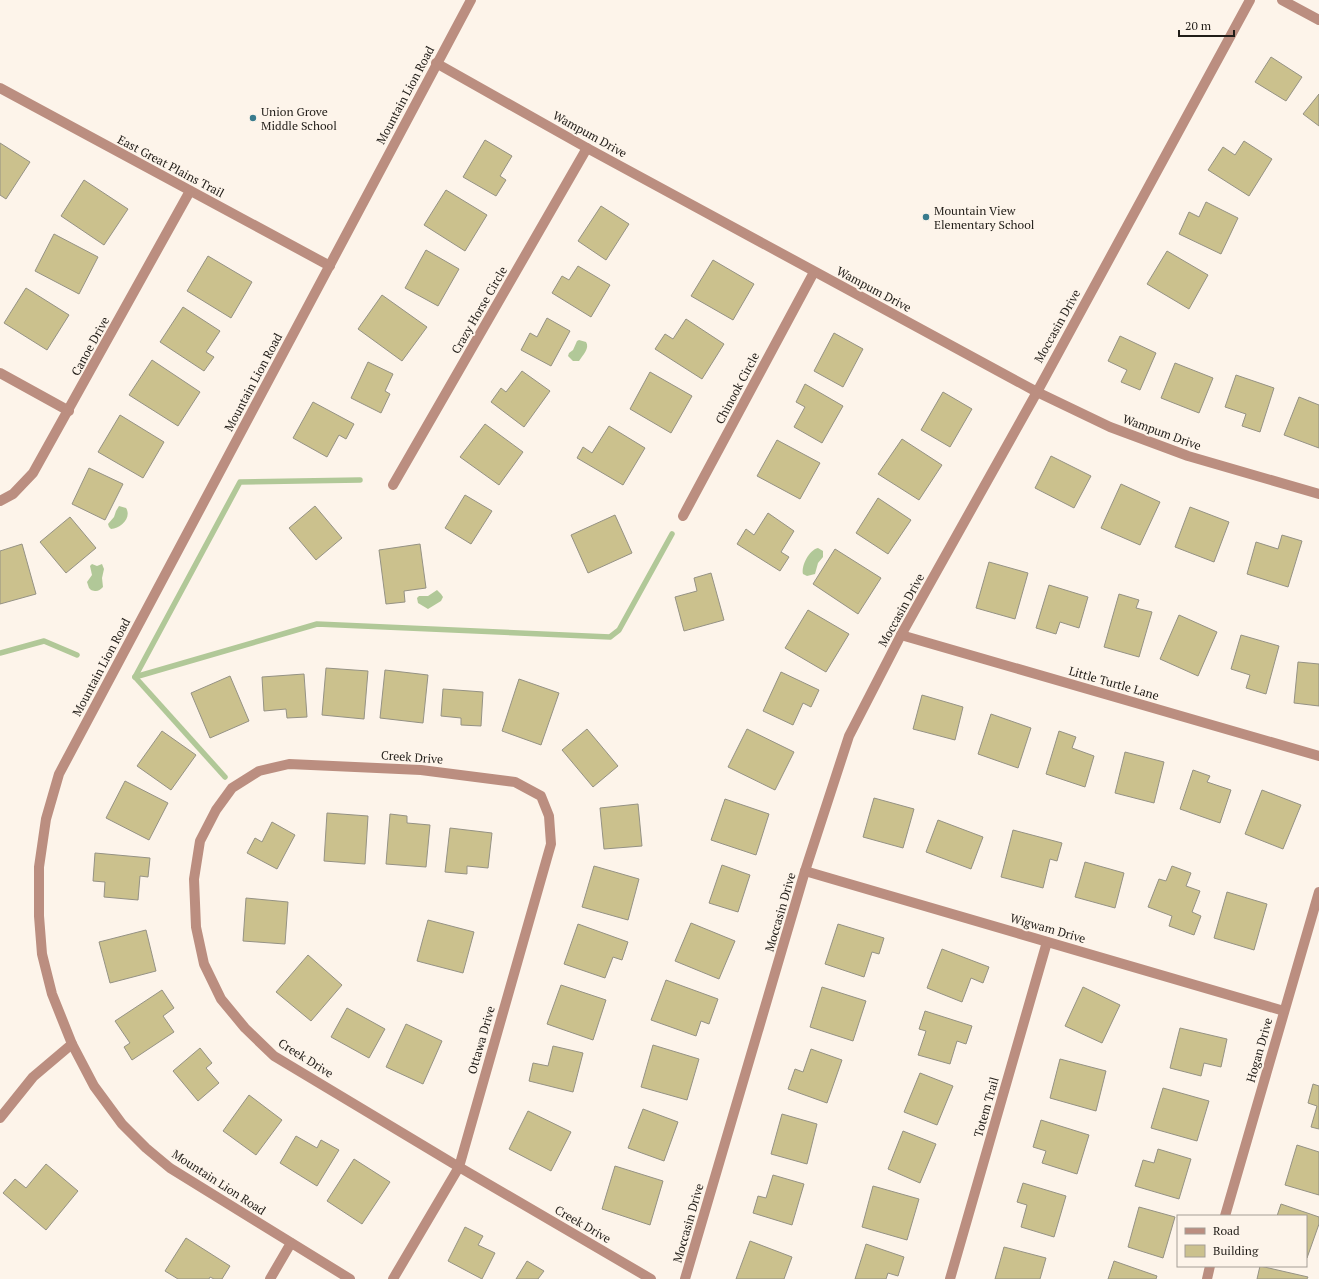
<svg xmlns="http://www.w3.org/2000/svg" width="1319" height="1279" font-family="'PT Serif',serif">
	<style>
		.water { fill: #b1c898 }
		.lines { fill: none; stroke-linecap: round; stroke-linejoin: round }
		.stream { stroke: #b1c898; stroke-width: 5.5 }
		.building { fill: #cbc18d; stroke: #959284 }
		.minor { stroke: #bb8e80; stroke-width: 10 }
		.tertiary { stroke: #bb8e80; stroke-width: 10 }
		.poi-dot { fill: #397b8d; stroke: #fdf4ea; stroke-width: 1.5 }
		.labels { text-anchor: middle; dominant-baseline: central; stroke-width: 4; stroke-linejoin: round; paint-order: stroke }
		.street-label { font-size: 12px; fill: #211d18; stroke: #fdf4ea }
		.poi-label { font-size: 12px; fill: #211d18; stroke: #fdf4ea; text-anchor: start }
	</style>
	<rect width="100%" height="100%" fill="#fdf4ea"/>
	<g class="water">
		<path d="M579,340l7,2c4,6 -3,13 -7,19h-6l-5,-5 1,-3 4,-3 4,-9z"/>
		<path d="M119,506l7,2c6,9 -5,21 -15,21l-2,-2 -1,-3 6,-7 2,-6z"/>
		<path d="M818,548l5,3v6l-5,6 -3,11 -8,2 -4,-2c-2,-8 6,-24 15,-26z"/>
		<path d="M92,564l5,2 5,-2 2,5 -2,9 1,9c-4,4 -6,5 -12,3l-2,-2 -2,-6 5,-7 -2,-9z"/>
		<polygon points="437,590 441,594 443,597 441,601 428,609 418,603 417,598 419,596 428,596"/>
	</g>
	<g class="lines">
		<g class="stream">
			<polyline points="0,653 44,641 77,655"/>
			<polyline points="135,677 317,624 610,637 619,630 672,534"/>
			<polyline points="135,677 240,482 360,480"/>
			<polyline points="135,677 225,777"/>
		</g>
	</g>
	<g class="building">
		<polygon points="1271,57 1302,77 1286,101 1255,82"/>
		<polygon points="1319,94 1319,126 1303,114"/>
		<polygon points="485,140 512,156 500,176 506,180 496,196 463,177"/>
		<polygon points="1244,141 1272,159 1249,196 1208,170 1223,147 1235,155"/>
		<polygon points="0,143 30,162 6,199 0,195"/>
		<polygon points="84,180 128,209 104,245 61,216"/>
		<polygon points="446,190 487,215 465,251 424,225"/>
		<polygon points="1206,202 1238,218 1221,254 1179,234 1189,212 1199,217"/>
		<polygon points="601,206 629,224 606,260 578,241"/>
		<polygon points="54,234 98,257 79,294 35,271"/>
		<polygon points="426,250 459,269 438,306 405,288"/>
		<polygon points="1167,251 1208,275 1189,309 1147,284"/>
		<polygon points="208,256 252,282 231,318 187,291"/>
		<polygon points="713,260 754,284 733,320 691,296"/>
		<polygon points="578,266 610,285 591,317 552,293 562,276 569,280"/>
		<polygon points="26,288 69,315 47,350 4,323"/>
		<polygon points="382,295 427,327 402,361 358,329"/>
		<polygon points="183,307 220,331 206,352 214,357 204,371 160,342"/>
		<polygon points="547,318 570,331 551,366 521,350 530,333 537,337"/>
		<polygon points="686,319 724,344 702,379 655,349 665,334 673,339"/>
		<polygon points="834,333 863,349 843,387 814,371"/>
		<polygon points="1120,336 1156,353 1140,390 1121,382 1127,370 1108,361"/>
		<polygon points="152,360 200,392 178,426 129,395"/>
		<polygon points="368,362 393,374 385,391 390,394 381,413 351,398"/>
		<polygon points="1175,363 1213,378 1199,413 1161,398"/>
		<polygon points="522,371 550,391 524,427 491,402 501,388 506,392"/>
		<polygon points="650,372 692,396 671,433 630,409"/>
		<polygon points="1236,375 1274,388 1260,432 1242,426 1246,414 1225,407"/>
		<polygon points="805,384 843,406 822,443 794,427 805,407 796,402"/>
		<polygon points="943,392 972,409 950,447 921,430"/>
		<polygon points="1299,397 1319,405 1319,448 1284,435"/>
		<polygon points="313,402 354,424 346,439 339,435 327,457 293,438"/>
		<polygon points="120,415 164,442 143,478 98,452"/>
		<polygon points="485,424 523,452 499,485 460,457"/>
		<polygon points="609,426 645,448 623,485 577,458 583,447 592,453"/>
		<polygon points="902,439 942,465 919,500 878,474"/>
		<polygon points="777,440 820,463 800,499 757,476"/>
		<polygon points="1051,456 1091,476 1074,508 1035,488"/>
		<polygon points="89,468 123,484 105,520 72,504"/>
		<polygon points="1121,484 1160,502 1140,545 1101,528"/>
		<polygon points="465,495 492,511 471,544 445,528"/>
		<polygon points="878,498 911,520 888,554 856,533"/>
		<polygon points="315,506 342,538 316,560 289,528"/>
		<polygon points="1190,507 1229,522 1214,562 1175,547"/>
		<polygon points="768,513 794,531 781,552 789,557 780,571 737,544 746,529 754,535"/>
		<polygon points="615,515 632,553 588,573 571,535"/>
		<polygon points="70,517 96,548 66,573 40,542"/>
		<polygon points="1282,535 1302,541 1288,587 1247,574 1256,542 1278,549"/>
		<polygon points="22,544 36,594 0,604 0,551"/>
		<polygon points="420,544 426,588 404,591 405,602 386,604 379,550"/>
		<polygon points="835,549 881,578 858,614 813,584"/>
		<polygon points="989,562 1028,573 1015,619 976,608"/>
		<polygon points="711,573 724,620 684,631 675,597 697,591 694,578"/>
		<polygon points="1049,585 1088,597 1079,628 1060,622 1056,634 1036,628"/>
		<polygon points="1119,594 1139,600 1136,608 1152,612 1139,657 1104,647"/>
		<polygon points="808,610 849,634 826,672 785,648"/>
		<polygon points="1179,615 1217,632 1198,676 1160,659"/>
		<polygon points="1241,635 1279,646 1266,694 1246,688 1250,675 1231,669"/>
		<polygon points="1298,662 1319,664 1319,706 1294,703"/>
		<polygon points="326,668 368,671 364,719 322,715"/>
		<polygon points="385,670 428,675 423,723 380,718"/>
		<polygon points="781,672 819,690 811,707 803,703 793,725 763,711"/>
		<polygon points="304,674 307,717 287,718 286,709 264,711 262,677"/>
		<polygon points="230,676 249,721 210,738 191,693"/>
		<polygon points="519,679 559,693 541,745 502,731"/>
		<polygon points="443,689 483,692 481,726 461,725 461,718 441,716"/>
		<polygon points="922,695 963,707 955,740 913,729"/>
		<polygon points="991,714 1031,728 1018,768 978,754"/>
		<polygon points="587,729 618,766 593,787 562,750"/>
		<polygon points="747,729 794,752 775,790 728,767"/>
		<polygon points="162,731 196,755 171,790 137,766"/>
		<polygon points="1059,731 1076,737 1072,748 1094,756 1085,787 1046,774"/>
		<polygon points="1125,752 1164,762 1154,803 1115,793"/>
		<polygon points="1193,770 1210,776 1207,782 1231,790 1220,823 1180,809"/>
		<polygon points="125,781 168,803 149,840 106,818"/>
		<polygon points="1262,790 1301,805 1283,849 1245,834"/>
		<polygon points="874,798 914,809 903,848 863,837"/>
		<polygon points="725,799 769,814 756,855 711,840"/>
		<polygon points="638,804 642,846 604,849 600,808"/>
		<polygon points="327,813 368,816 365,864 324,861"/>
		<polygon points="390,814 407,816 407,823 430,825 426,867 386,864"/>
		<polygon points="938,820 983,837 971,869 926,852"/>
		<polygon points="272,822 295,835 277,869 247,853 255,838 262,842"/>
		<polygon points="450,828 492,833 488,868 467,866 467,874 445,872"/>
		<polygon points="1013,830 1062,843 1057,861 1050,859 1043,888 1001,877"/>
		<polygon points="95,853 150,858 148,877 140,876 138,900 104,897 105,882 93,881"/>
		<polygon points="1085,862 1124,873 1115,908 1075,897"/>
		<polygon points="722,865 750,875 738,912 709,903"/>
		<polygon points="594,866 639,879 628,920 582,907"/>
		<polygon points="1172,866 1191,873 1186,886 1200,891 1192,912 1201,916 1194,935 1169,926 1172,916 1148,907 1159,879 1166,881"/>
		<polygon points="1227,892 1267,904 1254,950 1214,938"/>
		<polygon points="246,898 288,902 285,944 243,941"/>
		<polygon points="428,920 474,932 463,973 417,961"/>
		<polygon points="691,923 735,941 719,979 675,961"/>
		<polygon points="578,924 628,942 622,960 613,957 605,978 564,964"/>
		<polygon points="838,924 884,938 879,954 872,952 864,977 825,964"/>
		<polygon points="146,930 156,971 110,983 99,942"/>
		<polygon points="942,949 989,967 983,983 971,978 962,1002 927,988"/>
		<polygon points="308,955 342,985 311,1021 276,992"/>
		<polygon points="666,980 718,999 709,1024 701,1021 696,1036 651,1020"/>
		<polygon points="561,985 606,1000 593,1040 547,1024"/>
		<polygon points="822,987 866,1001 853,1041 810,1027"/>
		<polygon points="1083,987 1120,1005 1102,1043 1065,1026"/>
		<polygon points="162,990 174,1008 163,1016 174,1032 132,1060 124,1047 130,1043 115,1021"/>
		<polygon points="347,1008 385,1029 369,1058 331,1037"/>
		<polygon points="925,1011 972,1026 966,1044 957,1041 950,1064 918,1055 926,1031 919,1029"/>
		<polygon points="406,1024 442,1041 423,1084 386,1067"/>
		<polygon points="1180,1028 1227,1039 1221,1067 1204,1063 1201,1076 1170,1068"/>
		<polygon points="653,1045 699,1059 687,1100 641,1087"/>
		<polygon points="553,1046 583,1053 573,1092 529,1081 533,1063 548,1066"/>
		<polygon points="200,1048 212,1063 206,1068 219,1083 198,1101 173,1071"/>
		<polygon points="811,1049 842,1060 827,1103 788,1089 795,1069 803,1072"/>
		<polygon points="1060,1059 1106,1071 1096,1111 1050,1098"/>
		<polygon points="920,1073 953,1086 937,1125 904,1112"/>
		<polygon points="1313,1084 1319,1086 1319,1129 1311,1127 1317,1106 1308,1103"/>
		<polygon points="1163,1088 1209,1101 1197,1141 1151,1128"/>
		<polygon points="249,1095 282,1120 256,1155 223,1131"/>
		<polygon points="643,1109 678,1122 664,1161 628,1148"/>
		<polygon points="528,1111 571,1132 551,1171 509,1149"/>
		<polygon points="782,1114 817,1124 807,1164 771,1154"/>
		<polygon points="1041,1120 1089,1135 1077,1174 1042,1163 1046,1151 1033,1147"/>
		<polygon points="903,1131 936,1144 920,1183 888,1169"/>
		<polygon points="296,1136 317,1148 321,1140 339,1150 317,1186 280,1163"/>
		<polygon points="1297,1145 1319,1152 1319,1195 1285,1185"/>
		<polygon points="1158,1149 1191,1159 1179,1199 1135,1186 1143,1160 1154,1163"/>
		<polygon points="354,1159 390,1182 362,1224 327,1201"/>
		<polygon points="46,1164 78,1191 46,1230 3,1193 15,1179 26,1188"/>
		<polygon points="615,1166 663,1181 650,1225 602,1209"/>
		<polygon points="773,1175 804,1184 792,1225 753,1213 758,1196 766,1198"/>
		<polygon points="1023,1183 1066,1196 1054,1237 1021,1227 1027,1205 1017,1202"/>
		<polygon points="873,1186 919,1199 907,1240 862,1227"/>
		<polygon points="1281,1204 1319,1217 1319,1224 1307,1258 1306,1216 1277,1216"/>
		<polygon points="1139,1207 1175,1217 1163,1258 1128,1247"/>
		<polygon points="465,1227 483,1236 478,1245 495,1253 482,1279 448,1261"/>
		<polygon points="186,1238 230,1266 222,1279 214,1279 210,1277 209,1279 178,1279 165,1271"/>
		<polygon points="750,1241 792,1257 784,1279 736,1279"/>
		<polygon points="866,1244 904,1257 898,1276 888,1273 886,1279 855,1279"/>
		<polygon points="1004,1247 1046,1258 1040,1279 995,1279"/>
		<polygon points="527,1261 544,1271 538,1279 516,1279"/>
		<polygon points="1114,1261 1157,1276 1156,1279 1108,1279"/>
		<polygon points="1260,1266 1308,1277 1307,1279 1257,1279"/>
	</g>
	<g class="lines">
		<g class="minor">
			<polyline points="1282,0 1319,20"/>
			<polyline points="436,63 587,148 1037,392 1110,427 1188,456 1319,494"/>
			<polyline points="0,88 330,266"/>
			<polyline points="0,373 69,411"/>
			<polyline points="393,485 587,148"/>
			<polyline points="0,501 13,494 33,473 190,191"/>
			<polyline points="683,516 814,272"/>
			<polyline points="901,635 1319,756"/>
			<polyline points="805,871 1284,1011"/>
			<polyline points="0,1118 33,1077 72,1044"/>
			<polyline points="1225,1216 1319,892"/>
			<polyline points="270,1279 291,1243"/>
			<polyline points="393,1279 459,1167 551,844 549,816 541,796 515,782 421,770 289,764 259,771 232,788 216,810 200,841 194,879 196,927 204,964 221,999 245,1028 274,1056 459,1167 651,1279"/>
			<polyline points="685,1279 805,871 849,736 901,635 1037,392 1250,0"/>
			<polyline points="950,1279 1047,942"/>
			<polyline points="1207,1279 1210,1266"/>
		</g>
		<polyline class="tertiary" points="350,1279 170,1168 146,1148 122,1124 94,1086 72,1044 52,994 42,954 39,916 39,867 46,819 59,774 471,0"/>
	</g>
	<g class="poi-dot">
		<circle cx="253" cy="118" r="4"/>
		<circle cx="926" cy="217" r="4"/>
	</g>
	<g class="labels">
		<g class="street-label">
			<text transform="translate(405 95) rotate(-62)">Mountain Lion Road</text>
			<text transform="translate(590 134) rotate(29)">Wampum Drive</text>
			<text transform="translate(171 166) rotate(28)">East Great Plains Trail</text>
			<text transform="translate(874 289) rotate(28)">Wampum Drive</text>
			<text transform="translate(479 310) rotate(-60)">Crazy Horse Circle</text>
			<text transform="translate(1057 326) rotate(-61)">Moccasin Drive</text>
			<text transform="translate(90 346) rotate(-61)">Canoe Drive</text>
			<text transform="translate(253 382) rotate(-62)">Mountain Lion Road</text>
			<text transform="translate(737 388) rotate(-62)">Chinook Circle</text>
			<text transform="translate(1162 432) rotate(20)">Wampum Drive</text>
			<text transform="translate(901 610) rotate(-61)">Moccasin Drive</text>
			<text transform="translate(101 667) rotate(-62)">Mountain Lion Road</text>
			<text transform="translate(1114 683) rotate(16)">Little Turtle Lane</text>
			<text transform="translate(412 757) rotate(4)">Creek Drive</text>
			<text transform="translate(780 912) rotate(-74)">Moccasin Drive</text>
			<text transform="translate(1048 928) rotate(16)">Wigwam Drive</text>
			<text transform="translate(481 1040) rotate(-74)">Ottawa Drive</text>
			<text transform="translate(1259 1050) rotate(-74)">Hogan Drive</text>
			<text transform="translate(306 1058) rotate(32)">Creek Drive</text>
			<text transform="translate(986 1107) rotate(-74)">Totem Trail</text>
			<text transform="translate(219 1182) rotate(33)">Mountain Lion Road</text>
			<text transform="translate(688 1223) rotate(-74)">Moccasin Drive</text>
			<text transform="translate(583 1224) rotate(30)">Creek Drive</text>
		</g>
		<g class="poi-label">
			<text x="261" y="111">Union Grove<tspan x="261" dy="14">Middle School</tspan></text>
			<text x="934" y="210">Mountain View<tspan x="934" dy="14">Elementary School</tspan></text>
		</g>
	</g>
	<rect x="1177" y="1215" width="130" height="52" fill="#fdf4ea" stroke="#a59e96"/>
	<rect x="1185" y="1228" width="20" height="6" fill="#bb8e80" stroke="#a59e96"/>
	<text x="1213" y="1235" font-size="12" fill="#211d18">Road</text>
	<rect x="1185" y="1245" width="20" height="12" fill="#cbc18d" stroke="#a59e96"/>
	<text x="1213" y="1255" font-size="12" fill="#211d18">Building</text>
	<path d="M1179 30v6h55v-6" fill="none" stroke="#211d18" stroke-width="2"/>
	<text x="1185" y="30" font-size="12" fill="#211d18" stroke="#fdf4ea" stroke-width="3" paint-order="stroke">20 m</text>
</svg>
